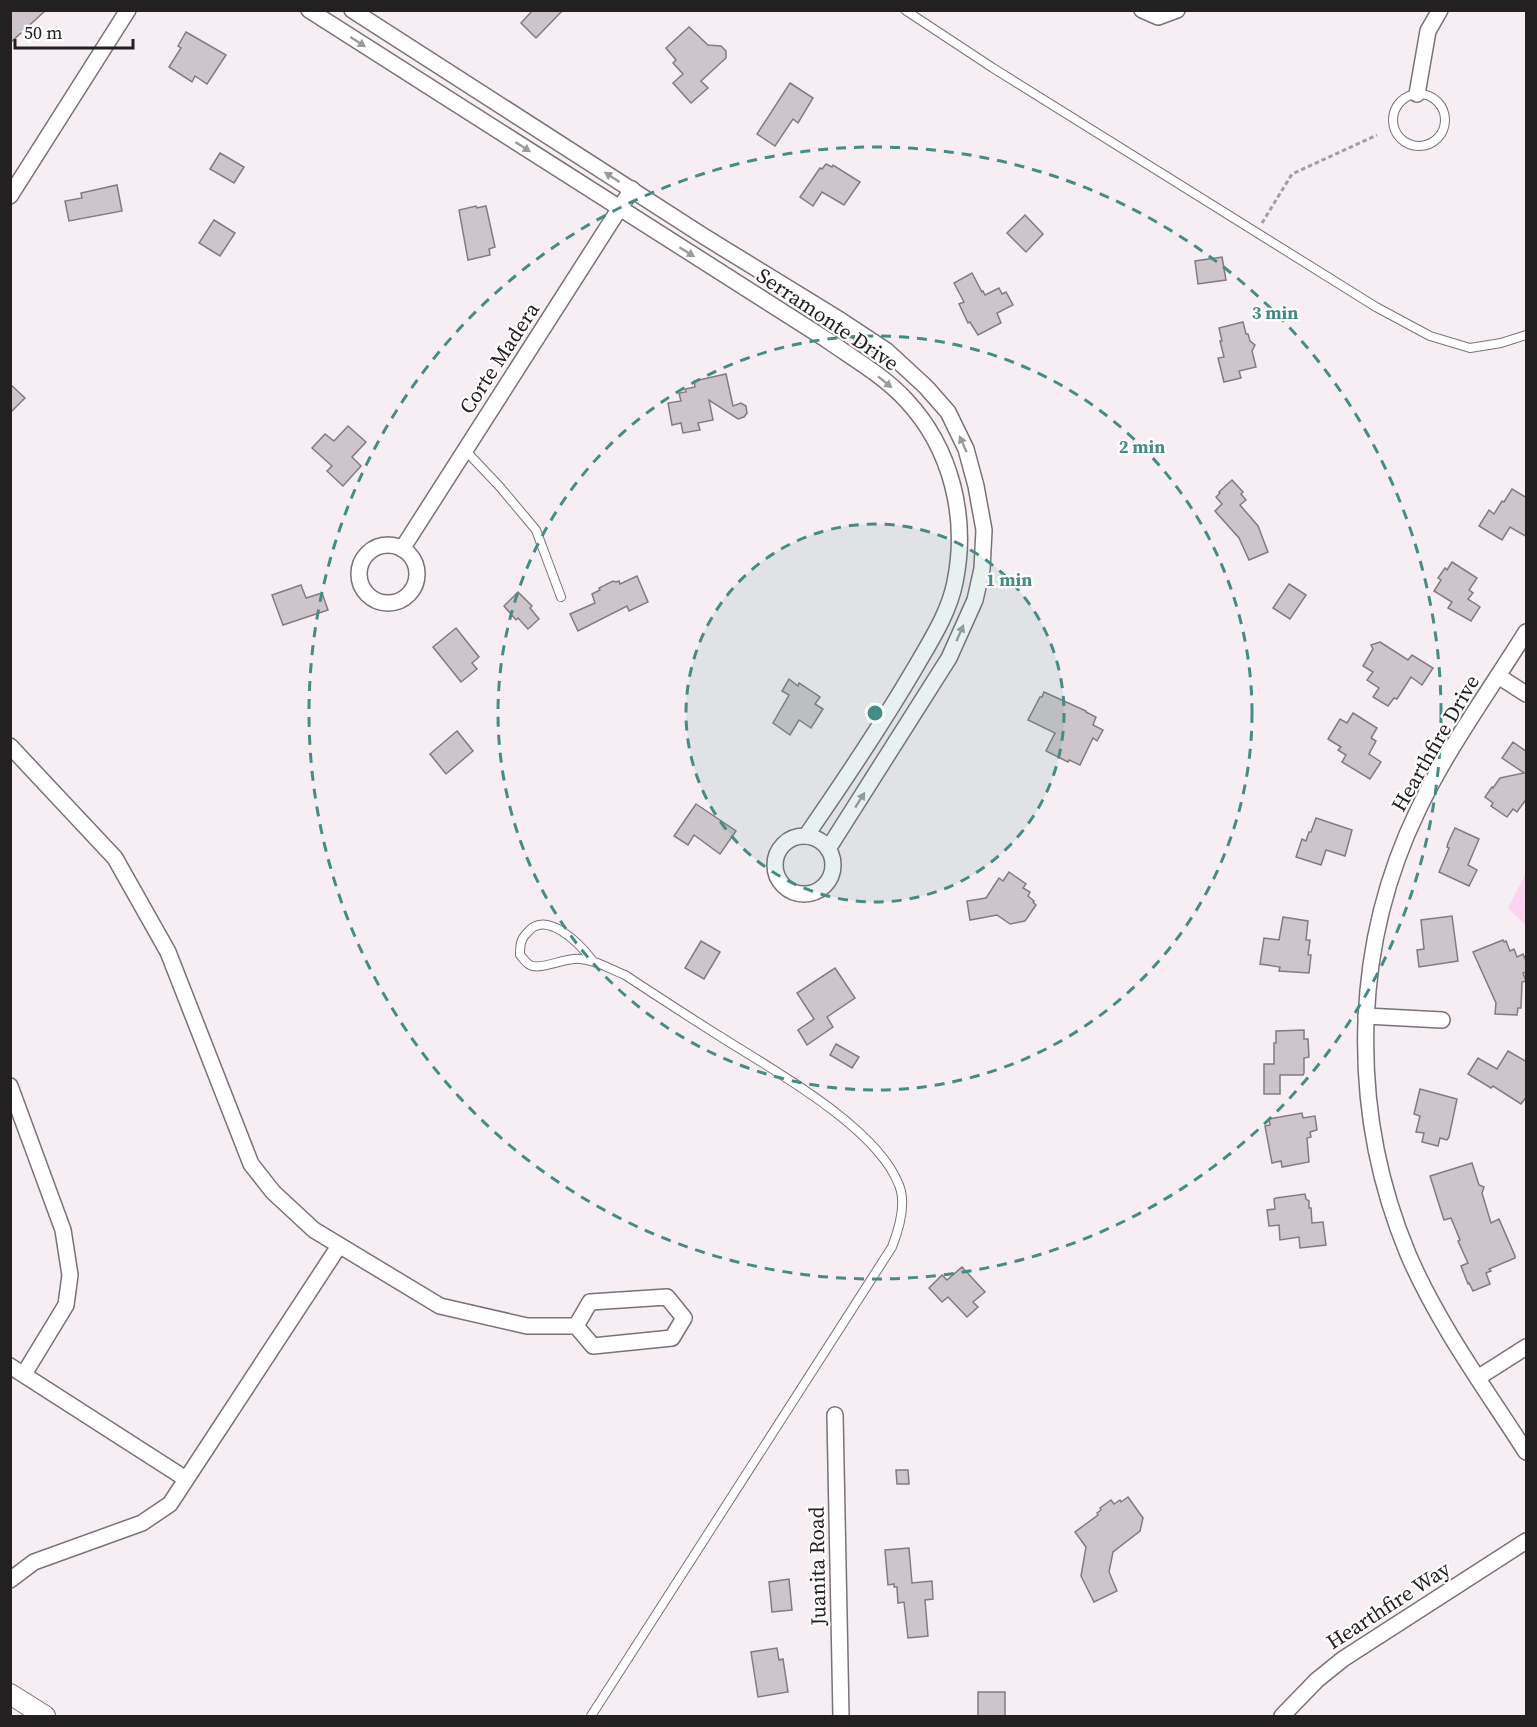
<svg xmlns="http://www.w3.org/2000/svg" width="1537" height="1727" font-family="'Source Serif 4',serif">
	<style>
		.green { fill: #fdd3ef }
		.building { fill: #cdc5ca; stroke: #837b80; stroke-width: 1.5 }
		.lines { fill: none; stroke-linecap: round; stroke-linejoin: round }
		.service-casing { stroke: #7a7277; stroke-width: 10 }
		.minor-casing { stroke: #7a7277; stroke-width: 18 }
		.tertiary-casing { stroke: #7a7277; stroke-width: 22 }
		.path { stroke: #a49da2; stroke-width: 3; stroke-dasharray: 4.5 3; stroke-linecap: butt }
		.service { stroke: #fff; stroke-width: 8 }
		.minor { stroke: #fff; stroke-width: 15 }
		.tertiary { stroke: #fff; stroke-width: 20 }
		.oneway { fill: #9c9b9c }
		.ring { fill: none; stroke: #458c86; stroke-width: 3; stroke-dasharray: 10 8 }
		.labels { text-anchor: middle; dominant-baseline: central; stroke-width: 4.5; stroke-linejoin: round; paint-order: stroke }
		.street-label { font-size: 21px; fill: #232022; stroke: #fefefe }
		.centre { fill: #458c86; stroke: #fefefe; stroke-width: 3 }
		.ring-label { font-size: 18px; text-anchor: middle; font-weight: bold; fill: #458c86; stroke: #fefefe; stroke-width: 4.5; stroke-linejoin: round; paint-order: stroke }
	</style>
	<rect width="100%" height="100%" fill="#f7eef4"/>
	<polygon class="green" points="1526,873 1526,926 1508,908"/>
	<g class="building">
		<polygon points="10,10 46,10 10,43"/>
		<polygon points="533,10 563,10 536,38 521,23"/>
		<polygon points="689,27 708,45 721,46 726,51 726,58 701,81 708,88 691,103 673,83 683,74 673,63 676,60 666,48"/>
		<polygon points="186,32 226,55 207,84 195,76 192,82 169,67 181,48 178,46"/>
		<polygon points="790,83 813,98 798,123 793,119 775,146 757,134"/>
		<polygon points="220,153 244,167 234,183 210,169"/>
		<polygon points="826,164 832,167 833,165 860,182 844,205 822,192 813,206 800,197 820,168 822,169"/>
		<polygon points="117,185 122,211 69,221 65,201 82,198 81,193"/>
		<polygon points="476,206 477,208 486,206 495,247 489,249 490,255 468,260 459,210"/>
		<polygon points="1025,215 1043,234 1026,252 1007,233"/>
		<polygon points="214,220 235,233 220,256 199,243"/>
		<polygon points="1222,257 1226,280 1198,284 1195,261"/>
		<polygon points="972,273 982,292 983,291 985,295 999,288 1002,294 1006,292 1013,305 997,313 1001,323 978,335 970,322 968,323 959,304 964,302 954,283"/>
		<polygon points="1243,322 1246,334 1248,334 1250,341 1255,345 1252,351 1256,367 1239,371 1241,378 1224,382 1218,358 1224,357 1220,341 1222,341 1219,328"/>
		<polygon points="726,374 733,406 741,403 746,406 747,413 744,417 738,419 709,400 713,420 698,423 700,430 683,433 681,423 672,425 668,403 681,401 679,393 686,392 685,389 695,387 694,381"/>
		<polygon points="10,384 25,398 10,413"/>
		<polygon points="348,426 366,442 352,457 361,466 343,486 327,471 332,466 312,448 325,434 334,441"/>
		<polygon points="1232,480 1243,492 1241,494 1246,500 1240,505 1258,526 1268,552 1249,560 1239,538 1215,511 1222,504 1216,497 1220,493 1219,492"/>
		<polygon points="1512,489 1527,498 1527,537 1510,527 1502,540 1479,526 1489,510 1494,514 1502,501 1504,502"/>
		<polygon points="1452,562 1477,578 1469,590 1473,593 1468,599 1480,607 1471,621 1448,608 1452,602 1434,591 1441,580 1438,578 1445,568 1447,570"/>
		<polygon points="637,576 648,602 629,611 627,606 578,631 570,614 595,603 592,594 600,590 599,588 613,581 616,582 619,581 620,584"/>
		<polygon points="1289,584 1306,595 1290,619 1273,608"/>
		<polygon points="301,585 306,598 322,593 328,610 283,625 272,595"/>
		<polygon points="518,592 532,606 530,608 539,619 528,629 518,618 516,620 504,606"/>
		<polygon points="456,628 479,657 472,663 477,669 461,682 433,647"/>
		<polygon points="1380,642 1408,660 1412,655 1433,668 1422,685 1411,677 1397,699 1394,698 1388,706 1373,697 1379,688 1367,680 1373,672 1363,666 1373,649 1371,645"/>
		<polygon points="789,679 798,686 799,683 820,697 815,704 823,709 811,728 799,720 790,735 773,723 789,695 782,691"/>
		<polygon points="1044,692 1086,711 1086,712 1096,717 1093,725 1103,730 1097,741 1093,738 1080,765 1069,760 1068,762 1046,751 1055,733 1028,720 1040,697 1042,697"/>
		<polygon points="1353,713 1377,728 1371,738 1376,741 1369,754 1381,762 1370,779 1342,762 1346,755 1338,750 1341,747 1328,739 1340,719 1347,723"/>
		<polygon points="457,731 473,751 446,774 430,754"/>
		<polygon points="1513,742 1527,752 1527,798 1517,812 1513,809 1507,817 1491,806 1493,803 1485,797 1492,787 1493,788 1500,778 1524,773 1502,758"/>
		<polygon points="696,804 736,831 720,854 694,835 688,845 674,836"/>
		<polygon points="1316,818 1352,830 1345,856 1326,850 1321,865 1296,857 1302,839 1306,841 1309,832 1311,832"/>
		<polygon points="1455,828 1479,839 1468,865 1477,870 1469,886 1439,872 1449,848 1447,847 1448,843"/>
		<polygon points="1009,872 1026,884 1023,888 1030,892 1028,896 1034,901 1033,902 1036,905 1025,921 1010,924 997,915 970,920 967,901 986,898 999,878 1003,881"/>
		<polygon points="1452,916 1458,961 1419,967 1417,950 1424,949 1421,920"/>
		<polygon points="1283,917 1308,921 1306,940 1310,940 1308,955 1311,955 1309,973 1279,971 1280,967 1260,964 1264,938 1279,940"/>
		<polygon points="1503,940 1504,942 1506,941 1510,951 1514,949 1517,957 1523,954 1527,963 1527,972 1523,973 1526,981 1522,982 1521,1008 1518,1008 1517,1015 1495,1014 1496,1003 1473,952"/>
		<polygon points="701,941 720,952 704,979 685,968"/>
		<polygon points="835,968 855,998 827,1017 833,1027 807,1045 798,1030 814,1019 797,993"/>
		<polygon points="1304,1030 1304,1039 1308,1039 1309,1057 1304,1058 1304,1073 1303,1075 1280,1075 1280,1094 1264,1094 1264,1064 1274,1064 1274,1043 1276,1043 1276,1031"/>
		<polygon points="836,1044 859,1057 852,1068 830,1055"/>
		<polygon points="1508,1051 1527,1062 1527,1096 1521,1104 1493,1086 1491,1088 1468,1074 1478,1058 1497,1069"/>
		<polygon points="1420,1089 1457,1099 1449,1137 1447,1140 1440,1138 1438,1146 1422,1142 1424,1133 1416,1132 1420,1116 1414,1114"/>
		<polygon points="1302,1113 1303,1118 1315,1116 1317,1130 1310,1132 1311,1137 1307,1138 1309,1162 1282,1167 1281,1161 1272,1163 1265,1126 1270,1125 1269,1119"/>
		<polygon points="1472,1163 1479,1185 1484,1187 1482,1193 1491,1223 1499,1219 1515,1256 1515,1258 1489,1269 1491,1271 1486,1273 1490,1284 1473,1291 1469,1283 1468,1284 1461,1266 1468,1263 1458,1241 1460,1240 1451,1218 1444,1220 1430,1176"/>
		<polygon points="1305,1194 1306,1199 1309,1201 1309,1208 1311,1208 1312,1223 1323,1222 1326,1245 1300,1248 1299,1237 1280,1240 1279,1225 1269,1226 1267,1210 1275,1209 1274,1199 1276,1198"/>
		<polygon points="962,1267 985,1292 973,1302 978,1307 967,1317 948,1297 942,1302 929,1288 942,1275 947,1280"/>
		<polygon points="896,1470 908,1470 909,1484 897,1484"/>
		<polygon points="1128,1497 1143,1518 1140,1531 1113,1552 1109,1572 1117,1591 1094,1602 1081,1576 1086,1547 1075,1532 1098,1515 1097,1513 1101,1510 1100,1508 1111,1500 1114,1504 1120,1500 1121,1502"/>
		<polygon points="909,1548 912,1583 932,1581 933,1599 925,1600 928,1636 908,1638 904,1602 898,1603 897,1587 894,1587 894,1584 888,1585 885,1550"/>
		<polygon points="789,1579 792,1610 772,1612 769,1582"/>
		<polygon points="777,1648 779,1660 783,1659 788,1692 758,1697 751,1652"/>
		<rect x="978" y="1692" width="27" height="24"/>
	</g>
	<g class="lines">
		<defs>
			<g id="service">
				<polyline points="905,10 993,68 1376,307 1430,336 1470,348 1501,343 1526,335"/>
				<circle cx="1419" cy="120" r="26"/>
				<polyline points="465,450 500,487 536,530 561,597"/>
				<path d="M591,1716l301,-469c7,-18 15,-43 7,-62 -22,-58 -126,-115 -178,-148 -32,-20 -64,-41 -96,-62 -15,-6 -29,-15 -45,-16 -14,-2 -40,12 -50,6 -4,-2 -7,-7 -10,-10 0,-4 0,-11 2,-15 1,-3 3,-5 5,-7 18,-25 53,11 65,27"/>
			</g>
			<g id="minor">
				<path d="M309,10l518,330c27,19 57,36 79,60 46,49 62,118 49,182 -6,31 -25,60 -40,86 -34,58 -71,113 -109,168"/>
				<polyline points="352,10 705,237 840,320 887,351 926,387 948,412 966,449 976,486 984,530 982,569 975,600 949,658 828,849"/>
				<polyline points="1142,10 1158,17 1177,10"/>
				<polyline points="1417,94 1428,31 1440,10"/>
				<polyline points="10,196 128,10"/>
				<circle cx="388" cy="574" r="29"/>
				<polyline points="402,549 632,189"/>
				<path d="M1526,632c-36,58 -79,117 -108,178 -67,139 -69,302 -10,444 30,70 77,134 118,198"/>
				<polyline points="1498,676 1526,694"/>
				<polyline points="10,746 115,858 168,952 251,1164 273,1192 314,1230 440,1306 527,1326 576,1326 593,1346 672,1338 684,1318 667,1297 590,1302 576,1326"/>
				<circle cx="804" cy="865" r="29"/>
				<polyline points="1366,1016 1442,1020"/>
				<polyline points="10,1086 63,1230 70,1275 66,1305 24,1374"/>
				<polyline points="10,1366 186,1479"/>
				<polyline points="1479,1377 1526,1347"/>
				<polyline points="835,1415 841,1716"/>
				<polyline points="10,1580 34,1562 142,1523 170,1504 339,1246"/>
				<polyline points="1282,1716 1317,1680 1343,1659 1526,1541"/>
			</g>
			<polyline id="tertiary" points="10,1694 45,1716"/>
		</defs>
		<use href="#service" class="service-casing"/>
		<use href="#minor" class="minor-casing"/>
		<use href="#tertiary" class="tertiary-casing"/>
		<polyline class="path" points="1262,223 1292,174 1377,135"/>
		<use href="#service" class="service"/>
		<use href="#minor" class="minor"/>
		<use href="#tertiary" class="tertiary"/>
	</g>
	<defs><path id="oneway-solid" d="M-6-.8H1V-3.2L6.5 0L1 3.2V.8H-6Z" transform="scale(1.5)"/></defs>
	<g class="oneway">
		<use href="#oneway-solid" transform="translate(358 42) rotate(33)"/>
		<use href="#oneway-solid" transform="translate(523 147) rotate(33)"/>
		<use href="#oneway-solid" transform="translate(612 177) rotate(-147)"/>
		<use href="#oneway-solid" transform="translate(687 252) rotate(32)"/>
		<use href="#oneway-solid" transform="translate(885 382) rotate(39)"/>
		<use href="#oneway-solid" transform="translate(963 444) rotate(-114)"/>
		<use href="#oneway-solid" transform="translate(960 633) rotate(-66)"/>
		<use href="#oneway-solid" transform="translate(860 800) rotate(-58)"/>
	</g>
	<circle cx="875" cy="713" r="189" fill="#458c86" fill-opacity=".12"/>
	<g class="ring">
		<circle cx="875" cy="713" r="189"/>
		<circle cx="875" cy="713" r="377"/>
		<circle cx="875" cy="713" r="566"/>
	</g>
	<g class="labels">
		<g class="street-label">
			<text transform="translate(828 319) rotate(34)">Serramonte Drive</text>
			<text transform="translate(499 358) rotate(-57)">Corte Madera</text>
			<text transform="translate(1435 743) rotate(-60)">Hearthfire Drive</text>
			<text transform="translate(817 1566) rotate(-91)">Juanita Road</text>
			<text transform="translate(1388 1605) rotate(-33)">Hearthfire Way</text>
		</g>
	</g>
	<circle cx="875" cy="713" r="9" class="centre"/>
	<g class="ring-label">
		<text x="1275" y="319">3 min</text>
		<text x="1142" y="453">2 min</text>
		<text x="1009" y="586">1 min</text>
	</g>
	<rect width="1537" height="1727" fill="none" stroke="#232022" stroke-width="24"/>
	<path d="M15 39v9h118v-9" fill="none" stroke="#232022" stroke-width="3"/>
	<text x="24" y="39" font-size="18" fill="#232022" stroke="#fefefe" stroke-width="4.5" paint-order="stroke">50 m</text>
</svg>
